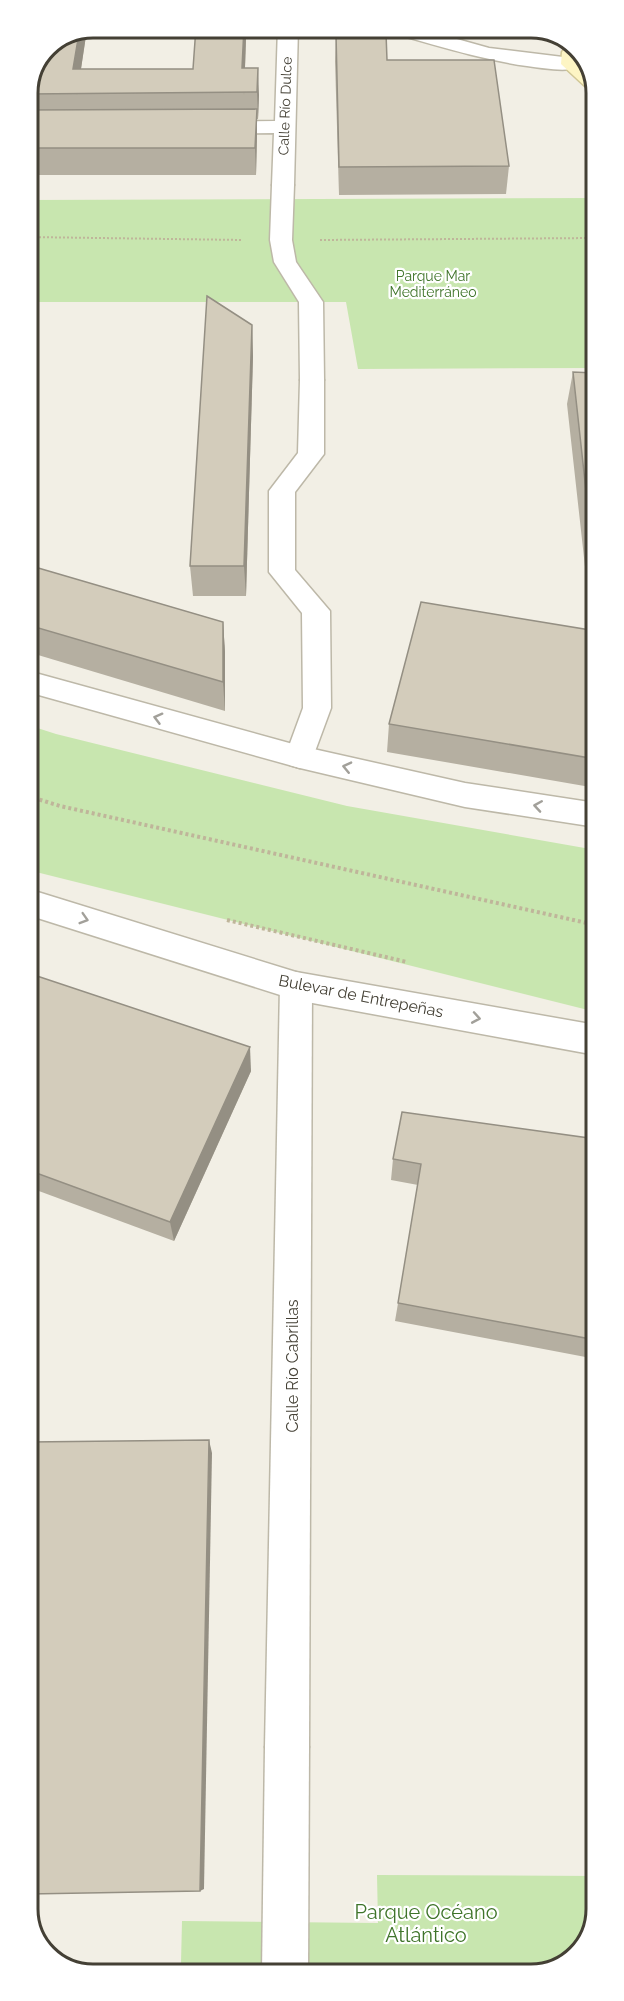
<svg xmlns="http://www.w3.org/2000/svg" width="624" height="2001" font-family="Raleway,sans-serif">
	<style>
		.green { fill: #c8e6af }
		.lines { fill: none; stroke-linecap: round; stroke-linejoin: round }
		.pedestrian-casing { stroke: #bdb8a8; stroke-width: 3 }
		.minor-casing { stroke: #bdb8a8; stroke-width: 3 }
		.tertiary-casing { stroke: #bdb8a8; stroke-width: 3 }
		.secondary-casing { stroke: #d1c796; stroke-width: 3 }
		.path-far1 { stroke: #bfb59a; stroke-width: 2; stroke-dasharray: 2 2; stroke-linecap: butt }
		.path { stroke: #bfb59a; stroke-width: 4; stroke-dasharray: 3 3; stroke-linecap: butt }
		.pedestrian { fill: #fff; fill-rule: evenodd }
		.minor { fill: #fff; fill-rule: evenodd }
		.tertiary { fill: #fff; fill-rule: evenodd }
		.secondary { fill: #fdf5c4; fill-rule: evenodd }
		.wall { fill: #b5afa1 }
		.shaded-wall { fill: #948f83 }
		.building { fill: #d3ccbb; stroke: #948f83; stroke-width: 1.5 }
		.oneway { stroke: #a2a09a }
		.labels { text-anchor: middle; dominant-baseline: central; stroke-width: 4.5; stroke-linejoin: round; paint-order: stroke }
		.far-street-label { font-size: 14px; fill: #444035; stroke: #fff }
		.far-park-label { font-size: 14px; fill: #3f742a; stroke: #fff }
		.street-label { font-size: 16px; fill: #444035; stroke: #fff }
		.near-park-label { font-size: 20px; fill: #3f742a; stroke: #fff }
		.rim { fill: none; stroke: #444035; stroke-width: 3 }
	</style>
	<rect width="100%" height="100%" fill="#f2efe5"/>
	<g class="green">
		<polygon points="595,198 595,368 358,369 346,302 27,302 27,200"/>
		<polygon points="28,725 56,734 347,806 596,850 596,1012 28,870"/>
		<polygon points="377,1875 597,1876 597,1909 583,1949 548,1972 88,1974 61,1963 181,1963 182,1921 378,1923"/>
	</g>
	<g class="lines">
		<defs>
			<g id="pedestrian">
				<polygon points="283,179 291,180 294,185 292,240 296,262 323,302 324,380 321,385 312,388 303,385 300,380 299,302 274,262 270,240 272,185 275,180"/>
				<polygon points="287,1725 302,1732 309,1747 308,1973 262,1973 265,1747 272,1732"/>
			</g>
			<g id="minor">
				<polygon points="278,27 298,27 294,185 291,190 283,191 275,190 272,185 274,133 211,134 204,132 201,128 204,124 211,122 275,121"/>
				<polygon points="312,372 321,375 324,380 324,454 295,492 295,570 330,611 331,708 310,765 300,768 290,765 285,757 303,708 302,613 269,572 269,491 298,453 300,380 303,375"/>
				<polygon points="296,972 308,976 312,986 309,1747 302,1762 287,1769 272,1762 265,1747 280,986 284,976"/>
			</g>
			<g id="tertiary">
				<path d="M383,27h31l75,21 82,10 7,2 3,4 -3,4c-16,4 -35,0 -51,-2 -49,-7 -95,-22 -142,-35z"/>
				<polygon points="28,671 300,746 465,783 596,803 596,827 465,807 300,768 28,692"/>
				<polygon points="28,889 296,972 596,1025 596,1055 296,1000 28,915"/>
			</g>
			<polygon id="secondary" points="570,43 574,43 582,54 581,62 595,76 595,91 588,89 561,64 562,52"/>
		</defs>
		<use href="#pedestrian" class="pedestrian-casing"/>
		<use href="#minor" class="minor-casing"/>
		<use href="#tertiary" class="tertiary-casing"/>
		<use href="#secondary" class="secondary-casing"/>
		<g class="path-far1">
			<polyline points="27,237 243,240"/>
			<polyline points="320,240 595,238"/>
		</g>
		<g class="path">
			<polyline points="28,796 60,806 596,925"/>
			<polyline points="227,920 407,962"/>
		</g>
		<use href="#pedestrian" class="pedestrian"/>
		<use href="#minor" class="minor"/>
		<use href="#tertiary" class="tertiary"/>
		<use href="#secondary" class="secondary"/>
	</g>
	<g class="wall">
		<polygon points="87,29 81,69 193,69 246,38 245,68 259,95 258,119 257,119 257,135 256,175 27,175 27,88"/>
		<polygon points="336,34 387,60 509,166 506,194 339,195 335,61"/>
		<polygon points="252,325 253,356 246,596 193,596 190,566"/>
		<polygon points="594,367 595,367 596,788 387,752 389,724 592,630 567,404 573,372 593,373"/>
		<polygon points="28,565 223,622 225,652 225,711 28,652"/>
		<polygon points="28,973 251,1071 174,1241 28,1187"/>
		<polygon points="596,1139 596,1359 395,1321 418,1185 391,1180 393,1159"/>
	</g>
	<g class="shaded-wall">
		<polygon points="244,27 246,27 246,38 244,95 242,68"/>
		<polygon points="87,29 77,95 73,69 79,33"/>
		<polygon points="258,68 259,95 258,119 257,92"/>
		<polygon points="257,109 257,135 256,175 255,148"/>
		<polygon points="252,325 253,356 246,596 244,566"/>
		<polygon points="223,622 225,652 225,711 223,682"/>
		<polygon points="250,1047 251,1071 174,1241 170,1222"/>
		<polygon points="209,1440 212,1453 204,1889 200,1891"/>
	</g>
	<g class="building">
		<polygon points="196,27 244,27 242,68 258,68 257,92 27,94 27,88 46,46 79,33 73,69 193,69"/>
		<polygon points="386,33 387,60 494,60 509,166 339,167 336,34"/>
		<polygon points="257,109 255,148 27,148 27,110"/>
		<polygon points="207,296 252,325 244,566 190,566"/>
		<polygon points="594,367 595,367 595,573 573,372 595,373"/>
		<polygon points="28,565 223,622 223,682 28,625"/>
		<polygon points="421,602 596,631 596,759 389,724"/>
		<polygon points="28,973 250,1047 170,1222 28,1170"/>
		<polygon points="402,1112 596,1139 596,1340 398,1303 421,1164 393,1159"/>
		<polygon points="209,1440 200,1891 29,1894 29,1442"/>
	</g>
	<defs><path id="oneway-chevron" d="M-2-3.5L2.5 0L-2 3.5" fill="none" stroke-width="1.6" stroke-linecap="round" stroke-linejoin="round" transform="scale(1.5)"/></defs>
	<g class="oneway">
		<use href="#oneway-chevron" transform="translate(158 718) rotate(-165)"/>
		<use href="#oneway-chevron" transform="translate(347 767) rotate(-167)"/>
		<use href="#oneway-chevron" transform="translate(538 806) rotate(-171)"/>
		<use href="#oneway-chevron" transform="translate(84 919) rotate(17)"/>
		<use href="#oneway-chevron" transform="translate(476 1018) rotate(10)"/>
	</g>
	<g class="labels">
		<g class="far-street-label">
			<text transform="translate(285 106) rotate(-88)">Calle Río Dulce</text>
		</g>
		<g class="far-park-label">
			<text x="433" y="276">Parque Mar<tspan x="433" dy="16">Mediterráneo</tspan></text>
		</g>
		<g class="street-label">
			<text transform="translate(361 996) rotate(11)">Bulevar de Entrepeñas</text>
			<text transform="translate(292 1366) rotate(-90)">Calle Río Cabrillas</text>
		</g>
		<g class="near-park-label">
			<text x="426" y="1912">Parque Océano<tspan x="426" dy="23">Atlántico</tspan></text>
		</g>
	</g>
	<path d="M0 0H624V2001H0ZM93 38H531A55 55 0 0 1 586 93V1909A55 55 0 0 1 531 1964H93A55 55 0 0 1 38 1909V93A55 55 0 0 1 93 38Z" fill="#fff" fill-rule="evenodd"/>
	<path class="rim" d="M93 38H531A55 55 0 0 1 586 93V1909A55 55 0 0 1 531 1964H93A55 55 0 0 1 38 1909V93A55 55 0 0 1 93 38Z"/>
</svg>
